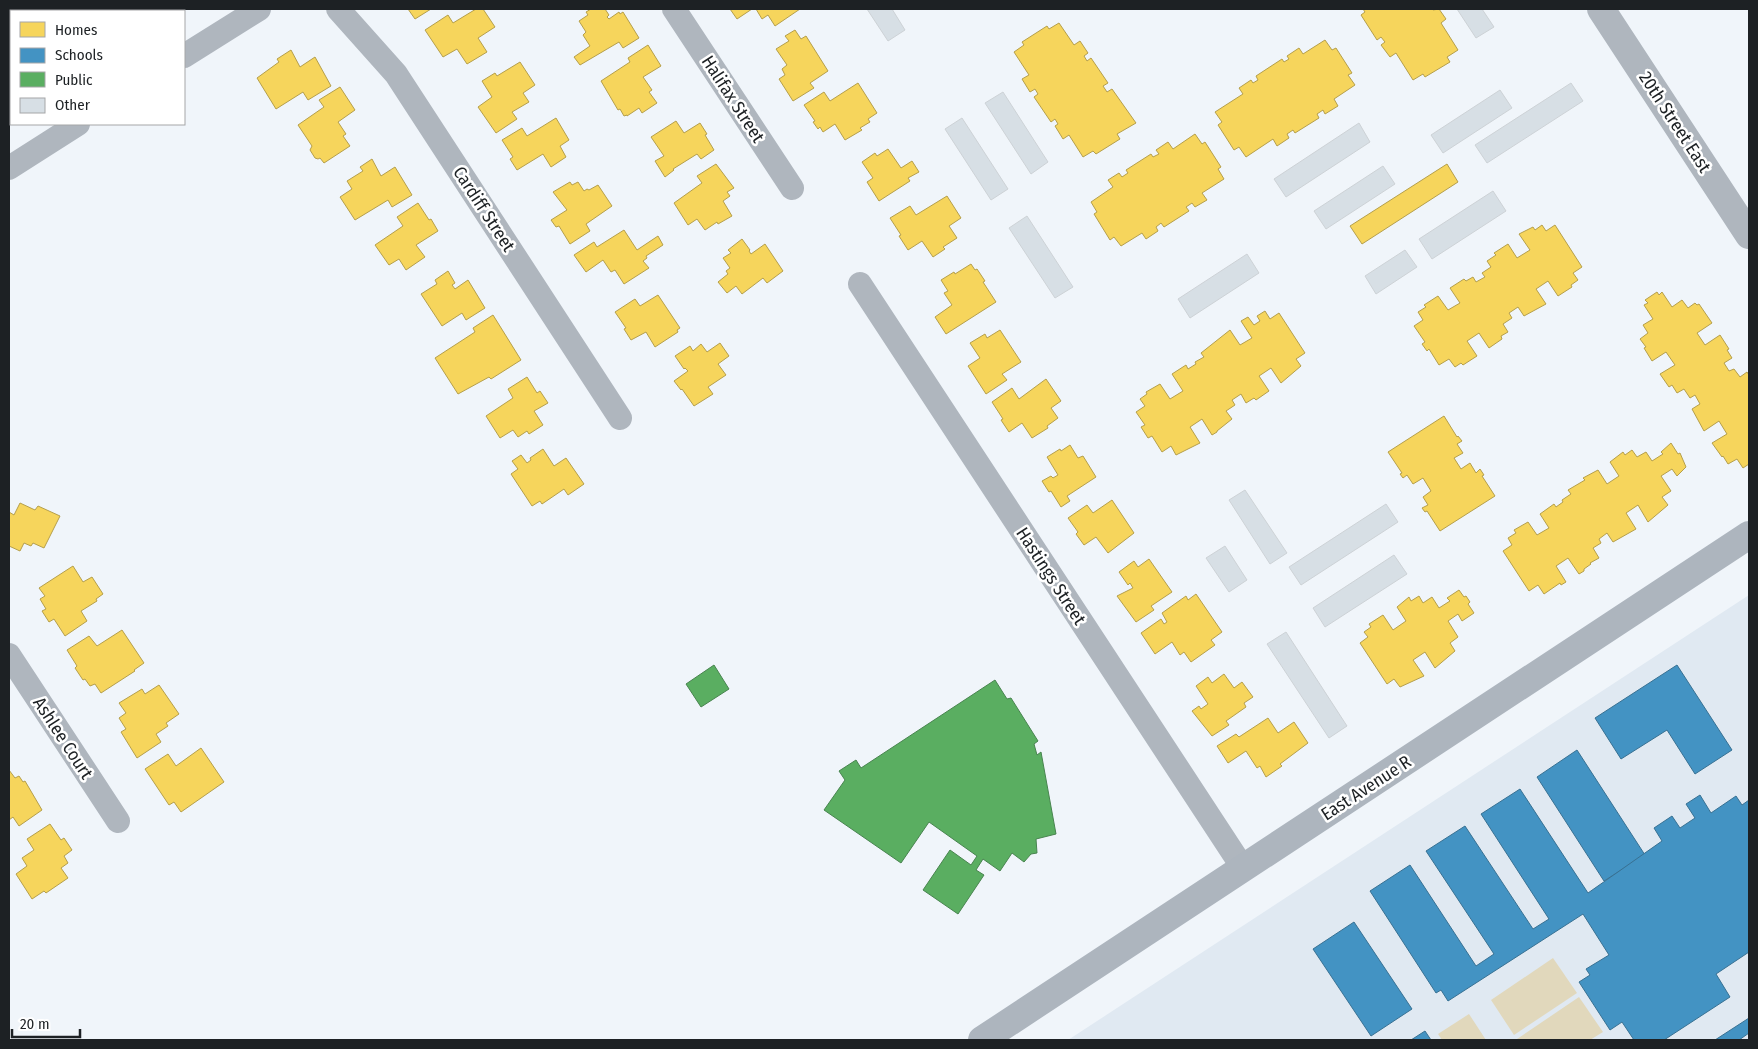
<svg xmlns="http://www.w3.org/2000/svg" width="1758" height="1049" font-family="'Fira Sans Condensed',sans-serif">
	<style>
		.built { fill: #e0e9f2 }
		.green { fill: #e1d8bc }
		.homes { fill: #f6d55c; stroke: #b59f4b }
		.schools { fill: #4393c3; stroke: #387193 }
		.public { fill: #5aae61; stroke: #48844f }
		.building { fill: #d7dfe5; stroke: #cdd2d6 }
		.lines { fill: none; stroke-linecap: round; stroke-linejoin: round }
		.minor { stroke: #afb6be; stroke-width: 24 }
		.tertiary { stroke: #afb6be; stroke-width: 28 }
		.secondary { stroke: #adb5be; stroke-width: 28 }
		.labels { text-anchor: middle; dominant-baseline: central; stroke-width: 5; stroke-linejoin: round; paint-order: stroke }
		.street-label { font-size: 18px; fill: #1d2124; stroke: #fff }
	</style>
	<rect width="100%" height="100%" fill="#f0f5fa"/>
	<polygon class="built" points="1749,595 1749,1040 1068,1040"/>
	<g class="green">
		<polygon points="1553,958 1577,993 1514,1035 1491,1000"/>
		<polygon points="1579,997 1603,1032 1590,1040 1518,1040 1517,1039"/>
		<polygon points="1469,1014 1486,1040 1442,1040 1438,1034"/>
	</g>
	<g class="homes">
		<polygon points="89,9 140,9 141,11 90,11"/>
		<polygon points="408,9 431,9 415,19"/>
		<polygon points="476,9 483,9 495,27 478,38 487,52 467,64 457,49 443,57 425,30 448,15 453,23"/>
		<polygon points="591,9 605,9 609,15 607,17 609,19 619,12 620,14 623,12 639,38 623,48 619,42 580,65 574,57 590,46 583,35 586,32 579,21 588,15 586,12"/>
		<polygon points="730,9 752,9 737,19"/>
		<polygon points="756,9 800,9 775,26 768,15 762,19"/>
		<polygon points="1363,9 1433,9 1433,10 1439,9 1446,19 1441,23 1458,50 1447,57 1450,62 1425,77 1423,74 1413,80 1396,53 1390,57 1381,45 1385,42 1381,37 1377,40 1361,15 1365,12"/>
		<polygon points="9,13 11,15 11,43 9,47"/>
		<polygon points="1059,23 1074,45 1080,41 1088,53 1084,56 1087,61 1091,58 1108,83 1103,86 1107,92 1112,89 1136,123 1117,134 1120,139 1096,154 1093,151 1083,157 1069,135 1063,139 1055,126 1058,124 1055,119 1051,122 1034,97 1038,94 1035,89 1030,92 1022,79 1029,75 1014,52 1024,45 1022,42 1047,26 1049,29"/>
		<polygon points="795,30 801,39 806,36 828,71 810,83 814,88 793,101 779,79 785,75 782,69 787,65 776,49 789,41 785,36"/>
		<polygon points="1325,40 1332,50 1336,48 1352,73 1348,75 1355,85 1334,99 1338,106 1325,114 1323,110 1317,114 1319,118 1295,133 1293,130 1287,134 1289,138 1277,146 1273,139 1246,157 1239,147 1234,150 1218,125 1222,122 1215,112 1243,94 1239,88 1251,80 1253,83 1258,80 1256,76 1282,59 1284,62 1289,59 1287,56 1299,48 1303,54"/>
		<polygon points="648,45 661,66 643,77 652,90 649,92 657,103 642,113 639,108 627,116 627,115 624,116 620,109 618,110 601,81 630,62 628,58"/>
		<polygon points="291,50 300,67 315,57 331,86 308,100 303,92 276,109 257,78 279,62 277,59"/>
		<polygon points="520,62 535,85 523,93 529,102 512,112 517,119 496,133 478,107 492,97 482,81 495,73 497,76"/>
		<polygon points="858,83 877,113 868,119 870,122 860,128 862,130 845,140 835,124 823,132 820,127 818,129 813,122 815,121 804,105 824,92 830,101"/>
		<polygon points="340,87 355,110 338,122 346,134 343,136 350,146 324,163 320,158 318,159 315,158 310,150 312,146 298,125 324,107 319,100"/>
		<polygon points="556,118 569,140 560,146 566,157 551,167 543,154 517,170 510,159 513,157 502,140 522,128 527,136"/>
		<polygon points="676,121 684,133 700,123 707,134 705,135 714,150 701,159 697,154 673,169 674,170 665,177 655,161 664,156 651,137"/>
		<polygon points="1195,134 1202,144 1205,142 1221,167 1218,169 1224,179 1202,193 1207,200 1195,207 1192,203 1186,207 1189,211 1164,227 1161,223 1156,227 1158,231 1146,239 1142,233 1121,246 1114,237 1110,240 1094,214 1097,212 1091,202 1113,187 1108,180 1119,173 1122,177 1128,173 1126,170 1151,154 1153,157 1159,154 1156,150 1168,142 1173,149"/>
		<polygon points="888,149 901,168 912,161 919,172 908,178 910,181 879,201 867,182 873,178 862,162 875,153 877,156"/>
		<polygon points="372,159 381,176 395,167 412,195 392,207 388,200 355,220 340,197 352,189 347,181 363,171 360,167"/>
		<polygon points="716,164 734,188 727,192 730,196 723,201 732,216 718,224 717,222 705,230 697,219 688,225 674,203 702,183 697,176"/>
		<polygon points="1447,164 1458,182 1362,244 1350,226"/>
		<polygon points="570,182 572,185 578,182 584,191 587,189 589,190 598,185 612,206 586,224 590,231 570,244 559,226 556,227 551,220 567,210 553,192"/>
		<polygon points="947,196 961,218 949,226 957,238 943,247 945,249 933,257 922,241 908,250 899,236 901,235 890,218 910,206 916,215"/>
		<polygon points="418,203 429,220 431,219 438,231 416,245 425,257 406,270 399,259 389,265 375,245 403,226 397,217"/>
		<polygon points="1542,225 1546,231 1555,225 1582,267 1573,273 1578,280 1571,285 1572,287 1558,296 1548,281 1536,289 1546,304 1524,316 1518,307 1509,313 1512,318 1503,324 1508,332 1501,336 1502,339 1489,348 1479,333 1467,341 1477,356 1463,365 1461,363 1455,367 1449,359 1439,365 1429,349 1427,351 1422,344 1425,342 1414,326 1423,320 1418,312 1426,307 1424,305 1438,296 1448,310 1460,303 1450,288 1464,279 1466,281 1473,277 1476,282 1485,277 1482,273 1491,267 1487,261 1496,255 1494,253 1508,244 1517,258 1530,250 1519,234 1533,227 1535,230"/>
		<polygon points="624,230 637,250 658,236 663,245 646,256 647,258 643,261 649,268 624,284 615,270 611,272 603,260 586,272 574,255 594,242 597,247"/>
		<polygon points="742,239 750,250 749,251 751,254 765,244 783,271 767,283 763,278 742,294 736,286 727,293 718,282 728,274 726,271 730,268 723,258 731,253 728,250"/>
		<polygon points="971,264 975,270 977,269 985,281 983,282 996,302 946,334 935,317 952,305 944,293 948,291 941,280 954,272 955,274"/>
		<polygon points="448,271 455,283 452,285 455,289 468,280 485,308 466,320 462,313 442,326 421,294 437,284 435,280"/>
		<polygon points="1657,292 1659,295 1662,292 1672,307 1682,300 1688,308 1695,303 1697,305 1699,304 1712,323 1697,333 1705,345 1720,335 1729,349 1727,350 1732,358 1724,363 1729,371 1734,369 1740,377 1747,372 1749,375 1749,464 1743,468 1737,459 1728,464 1723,456 1722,457 1712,443 1727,434 1719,421 1704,431 1692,409 1700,404 1695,395 1690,398 1684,389 1677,393 1672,385 1669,387 1660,374 1675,365 1666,352 1652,361 1644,348 1646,347 1640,339 1648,333 1643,325 1653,319 1644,305 1648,303 1645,300"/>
		<polygon points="658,295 680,328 677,330 678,332 655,347 646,332 631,340 624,329 626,328 615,312 635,299 640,306"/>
		<polygon points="1265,311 1270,319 1279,313 1305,353 1296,359 1301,366 1281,383 1271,368 1259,376 1269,391 1256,400 1254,398 1246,403 1241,394 1232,400 1235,405 1226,411 1232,419 1217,431 1217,432 1212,435 1202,419 1190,427 1200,443 1176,455 1171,446 1162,452 1152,436 1148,438 1141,427 1145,425 1136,412 1145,406 1140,399 1147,394 1146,392 1160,384 1170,399 1183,391 1172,374 1186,365 1188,369 1196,364 1195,362 1204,357 1201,353 1230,330 1240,345 1252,338 1241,321 1248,317 1254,325 1260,321 1257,316"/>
		<polygon points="493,315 521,360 491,379 489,377 458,394 435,358 475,332 473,328"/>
		<polygon points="1000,330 1021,362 1002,374 1007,380 986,394 968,366 980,358 970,343 985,334 987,338"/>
		<polygon points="720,343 729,356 718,364 726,375 708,387 713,394 694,406 682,389 681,390 674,381 688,371 685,368 684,369 675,356 690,346 693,351 701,344 707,352"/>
		<polygon points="527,377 537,393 540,391 548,403 534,411 543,425 529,434 527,431 518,437 513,430 500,438 486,416 513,398 508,389"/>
		<polygon points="1046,379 1061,401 1051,408 1058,418 1047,426 1048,428 1032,438 1022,423 1009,432 1001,420 1003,419 992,402 1012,388 1019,399"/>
		<polygon points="1444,416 1457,437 1458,436 1462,441 1457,444 1463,453 1454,458 1461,469 1470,463 1476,473 1480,469 1484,475 1482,476 1495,496 1440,531 1427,511 1425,512 1422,508 1428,505 1423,497 1431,491 1423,478 1413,484 1407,475 1403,478 1400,474 1402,473 1388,452"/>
		<polygon points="1671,443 1678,454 1680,453 1686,467 1677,476 1672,469 1661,476 1671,491 1662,497 1668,505 1648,522 1638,505 1626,513 1636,529 1613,542 1607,533 1599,539 1601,543 1593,548 1599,558 1590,563 1591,564 1584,569 1584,571 1579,574 1568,558 1556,566 1566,582 1561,585 1560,583 1544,594 1538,585 1529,591 1503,551 1512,545 1508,538 1516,533 1514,530 1528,522 1537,535 1549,528 1540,514 1554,504 1556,507 1563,502 1562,500 1571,494 1568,490 1585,480 1583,478 1598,470 1607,484 1619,476 1610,462 1623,452 1625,455 1632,450 1637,457 1646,452 1652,461 1663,454 1661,452"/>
		<polygon points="1070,445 1078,458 1083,456 1096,477 1067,496 1070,501 1061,507 1051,491 1049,492 1042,481 1051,476 1053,478 1058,475 1047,457 1060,449 1061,451"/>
		<polygon points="543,449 554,466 566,458 584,484 568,495 564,489 542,504 540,501 532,506 511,474 518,469 512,461 521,455 527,463 531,460 530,458"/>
		<polygon points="1112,500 1134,533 1108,553 1096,537 1084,545 1076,534 1078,532 1068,518 1087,505 1093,513"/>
		<polygon points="20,503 35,510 38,506 60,516 44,548 33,543 31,546 24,543 20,551 9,546 9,512 14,515"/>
		<polygon points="1149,559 1172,592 1151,606 1154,610 1136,622 1117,596 1133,588 1130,583 1128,585 1119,572 1134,561 1138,567"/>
		<polygon points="73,566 83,582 92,577 103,594 96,599 97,601 81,611 87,621 65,636 54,619 49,622 42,611 46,609 40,599 45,596 39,588"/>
		<polygon points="1459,590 1464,597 1466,596 1470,602 1468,604 1474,613 1462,621 1458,614 1448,621 1458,637 1450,643 1455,651 1435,668 1425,652 1413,660 1424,676 1400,687 1394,679 1387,684 1360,643 1368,637 1364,632 1371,627 1369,624 1383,615 1393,630 1406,621 1397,607 1409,597 1411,601 1419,596 1423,603 1432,597 1439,608 1450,601 1447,598"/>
		<polygon points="1196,594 1222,632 1211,640 1215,645 1191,662 1184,652 1180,655 1172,642 1155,654 1141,633 1161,619 1164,624 1167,622 1162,613 1186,596 1188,600"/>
		<polygon points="122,630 144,663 134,670 135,671 101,693 95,684 90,686 85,679 83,680 75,668 77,666 67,650 89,636 97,646"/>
		<polygon points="1224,674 1234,688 1242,682 1253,697 1244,703 1246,707 1226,721 1229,725 1212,736 1192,711 1199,706 1201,709 1208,704 1196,686 1208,677 1212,683"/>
		<polygon points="159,685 179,714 166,723 168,726 156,734 161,742 137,758 121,732 126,729 119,718 126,713 119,703 142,689 145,694"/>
		<polygon points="1268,718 1278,733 1294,722 1308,743 1280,764 1282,766 1266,777 1260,766 1257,768 1246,751 1228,763 1217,746 1236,734 1239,737"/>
		<polygon points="201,748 224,782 181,812 174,802 169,805 145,769 168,754 176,766"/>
		<polygon points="9,770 15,778 19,776 23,782 25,781 42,810 19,826 13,817 9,820"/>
		<polygon points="50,824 61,840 64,838 72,850 64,856 68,863 61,868 68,878 46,893 44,891 32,899 16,874 27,866 22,858 34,850 27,839"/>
	</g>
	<g class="schools">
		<polygon points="1677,665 1732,750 1695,774 1667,730 1621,759 1595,718"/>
		<polygon points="1577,750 1645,855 1604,881 1537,777"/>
		<polygon points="1520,789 1588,893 1662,841 1654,828 1672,816 1680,828 1695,818 1686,804 1700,795 1711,813 1736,796 1742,805 1749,800 1749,952 1716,974 1730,997 1664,1040 1634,1040 1622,1022 1610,1030 1579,982 1590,975 1586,969 1609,955 1583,914 1448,1001 1441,990 1436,993 1370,891 1410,865 1476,966 1494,954 1426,851 1465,826 1533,929 1549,919 1481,814"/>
		<polygon points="1354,922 1412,1009 1371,1036 1313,949"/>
		<polygon points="1749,1018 1749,1033 1739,1040 1715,1040"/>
		<polygon points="1425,1031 1431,1040 1411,1040"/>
	</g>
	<g class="public">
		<polygon points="714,665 729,689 701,707 686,684"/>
		<polygon points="995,680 1007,699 1011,698 1038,741 1034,744 1037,755 1041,752 1056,834 1036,839 1037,853 1031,854 1024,862 1012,853 1000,871 983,859 976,870 984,875 958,914 923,890 950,850 971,865 977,856 929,822 901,863 824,810 845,780 839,771 856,760 861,768"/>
	</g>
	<g class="building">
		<polygon points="867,9 892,9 905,30 888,41"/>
		<polygon points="1457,9 1482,9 1494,27 1476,38"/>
		<polygon points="1571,83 1583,101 1487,163 1475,145"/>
		<polygon points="1500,90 1512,108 1443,153 1431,135"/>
		<polygon points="1003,92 1048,162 1031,174 985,103"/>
		<polygon points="962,118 1008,189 991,200 945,129"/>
		<polygon points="1359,123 1370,142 1286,197 1274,179"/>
		<polygon points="1383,166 1395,184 1326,229 1314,211"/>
		<polygon points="1493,191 1506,211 1432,259 1419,239"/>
		<polygon points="1027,216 1073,287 1055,298 1009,228"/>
		<polygon points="1405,250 1417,267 1376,294 1365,276"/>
		<polygon points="1247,254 1259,273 1190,318 1178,299"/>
		<polygon points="1245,490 1287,553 1270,564 1229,500"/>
		<polygon points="1386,504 1398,522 1301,585 1289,567"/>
		<polygon points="1225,546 1247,580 1229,592 1206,558"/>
		<polygon points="1394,555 1407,574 1325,627 1313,608"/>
		<polygon points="1286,632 1347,726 1329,738 1267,644"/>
	</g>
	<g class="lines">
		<g class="minor">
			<polyline points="338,9 396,74 620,418"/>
			<polyline points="674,9 792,188"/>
			<polyline points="184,56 259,9"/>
			<polyline points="9,168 78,124"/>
			<polyline points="860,284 1243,868"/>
			<polyline points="9,655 118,821"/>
		</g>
		<polyline class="tertiary" points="1601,9 1749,235"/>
		<polyline class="secondary" points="982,1040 1749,535"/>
	</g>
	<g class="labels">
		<g class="street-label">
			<text transform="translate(733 99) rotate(57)">Halifax Street</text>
			<text transform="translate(1675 122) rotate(57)">20th Street East</text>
			<text transform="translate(484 209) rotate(57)">Cardiff Street</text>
			<text transform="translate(1051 576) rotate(57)">Hastings Street</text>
			<text transform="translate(63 738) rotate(57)">Ashlee Court</text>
			<text transform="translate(1366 788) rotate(-33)">East Avenue R</text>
		</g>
	</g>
	<rect width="1758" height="1049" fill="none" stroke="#1d2124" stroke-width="20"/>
	<rect x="10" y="10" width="175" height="115" fill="#ffffff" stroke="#a5a6a7"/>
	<rect x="20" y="22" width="25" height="15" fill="#f6d55c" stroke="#a5a6a7"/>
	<text x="55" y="35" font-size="15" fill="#1d2124">Homes</text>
	<rect x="20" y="48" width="25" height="15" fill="#4393c3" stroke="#a5a6a7"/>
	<text x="55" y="60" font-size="15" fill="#1d2124">Schools</text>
	<rect x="20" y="72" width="25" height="15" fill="#5aae61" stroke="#a5a6a7"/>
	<text x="55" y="85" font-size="15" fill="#1d2124">Public</text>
	<rect x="20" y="98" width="25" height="15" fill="#d7dfe5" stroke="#a5a6a7"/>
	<text x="55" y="110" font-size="15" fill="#1d2124">Other</text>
	<path d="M12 1029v8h68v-8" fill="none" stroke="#1d2124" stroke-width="2.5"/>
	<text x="20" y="1029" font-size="15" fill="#1d2124" stroke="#ffffff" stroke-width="4" paint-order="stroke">20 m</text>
</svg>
